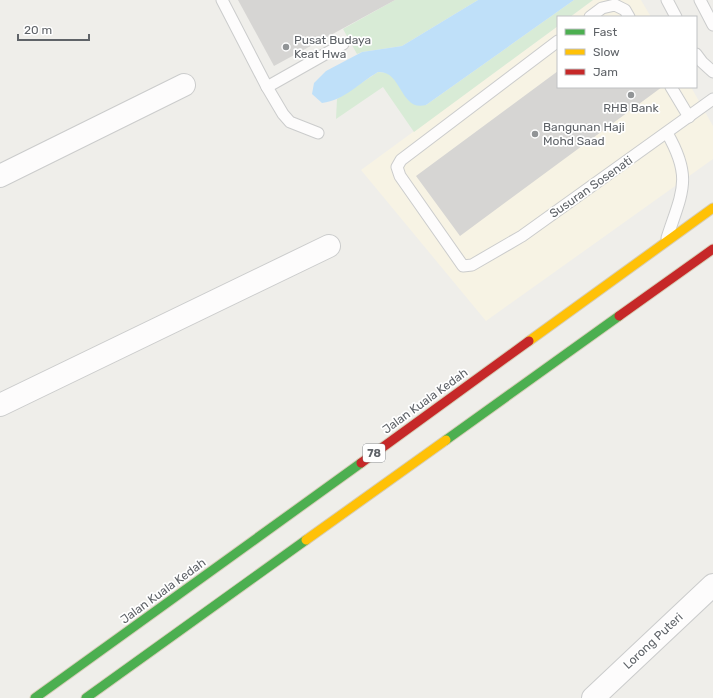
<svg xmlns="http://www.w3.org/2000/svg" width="713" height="698" font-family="Rubik,sans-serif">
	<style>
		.commercial { fill: #f7f3e4 }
		.green { fill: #d8ebd6 }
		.water { fill: #bfe0f9 }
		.building { fill: #d6d5d3 }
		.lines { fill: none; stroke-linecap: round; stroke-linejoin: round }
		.lane-casing { stroke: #cbcccc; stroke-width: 13 }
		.street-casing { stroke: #cbcccc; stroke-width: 24 }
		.fast-casing { stroke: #d7ceb8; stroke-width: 11 }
		.slow-casing { stroke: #d7ceb8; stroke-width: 11 }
		.jam-casing { stroke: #d7ceb8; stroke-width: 11 }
		.lane { stroke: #fdfcfc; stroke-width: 11 }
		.street { stroke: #fdfcfc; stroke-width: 22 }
		.fast { stroke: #4caf50; stroke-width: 9 }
		.slow { stroke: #ffc107; stroke-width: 9 }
		.jam { stroke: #c62828; stroke-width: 9 }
		.poi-dot { fill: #919496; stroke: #fff; stroke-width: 1.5 }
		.labels { text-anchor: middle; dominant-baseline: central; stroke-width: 3.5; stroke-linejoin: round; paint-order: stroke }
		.shield { fill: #fff; stroke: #8f9295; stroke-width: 1 }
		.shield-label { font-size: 11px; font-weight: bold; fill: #5f6368 }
		.poi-label { font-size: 12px; fill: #5f6368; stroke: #fff; text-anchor: start }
		.street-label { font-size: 12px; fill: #5f6368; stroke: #fff }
	</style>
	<rect width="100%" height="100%" fill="#efeeea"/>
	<g class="commercial">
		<polygon points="593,0 641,0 651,17 570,17"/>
		<polygon points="558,26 558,87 691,87 713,126 713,159 486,321 361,170"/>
	</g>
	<g class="green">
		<polygon points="395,0 478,0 402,46 362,52 357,54 343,29"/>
		<polygon points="574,0 593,0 570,17 558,17 558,26 414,132 383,87 336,119 337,99 378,72 389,73 426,105"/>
	</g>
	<path class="water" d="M478,0h96l-148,105c-26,7 -24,-35 -48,-33 -19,11 -33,28 -56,31l-10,-9 2,-11 12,-12 36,-19 40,-6z"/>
	<g class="building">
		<polygon points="238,0 395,0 274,66"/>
		<polygon points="558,71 558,87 662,87 460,236 416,176"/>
	</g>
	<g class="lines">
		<defs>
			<g id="lane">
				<polyline points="222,0 267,87 283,114 290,122 318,133"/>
				<polyline points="667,0 676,17"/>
				<polyline points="700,0 713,25"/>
				<polyline points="590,17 602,8 615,5 625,10 629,17"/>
				<polyline points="558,41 401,160 397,167 400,176 463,266 472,265 522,236 713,99"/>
				<polyline points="696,54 702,62 713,72"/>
				<polyline points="267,87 343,44"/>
				<polyline points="671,87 689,117"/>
				<path d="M667,133c26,45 15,59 0,105"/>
			</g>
			<g id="street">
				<polyline points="0,176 184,85"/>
				<polyline points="0,405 329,246"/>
				<polyline points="593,698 713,585"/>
			</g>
			<g id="fast">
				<polyline points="446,440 619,316"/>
				<polyline points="35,698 361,463"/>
				<polyline points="86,698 306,540"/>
			</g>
			<g id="slow">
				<polyline points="529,341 713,208"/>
				<polyline points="306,540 446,440"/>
			</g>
			<g id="jam">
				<polyline points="619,316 713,249"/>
				<polyline points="361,463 529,341"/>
			</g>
		</defs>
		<use href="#lane" class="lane-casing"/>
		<use href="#street" class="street-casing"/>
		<use href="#fast" class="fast-casing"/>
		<use href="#slow" class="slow-casing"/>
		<use href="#jam" class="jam-casing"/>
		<use href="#lane" class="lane"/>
		<use href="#street" class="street"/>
		<use href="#fast" class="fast"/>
		<use href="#slow" class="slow"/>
		<use href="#jam" class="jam"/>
	</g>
	<g class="poi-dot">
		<circle cx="286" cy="47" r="4"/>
		<circle cx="631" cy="95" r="4"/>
		<circle cx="535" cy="134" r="4"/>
	</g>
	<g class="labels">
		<rect class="shield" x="363" y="444" width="22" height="18" rx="3"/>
		<g class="shield-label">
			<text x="374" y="453">78</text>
		</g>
		<g class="poi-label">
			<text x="294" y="40">Pusat Budaya<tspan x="294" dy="14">Keat Hwa</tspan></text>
			<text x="631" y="108" text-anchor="middle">RHB Bank</text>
			<text x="543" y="127">Bangunan Haji<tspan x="543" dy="14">Mohd Saad</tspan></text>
		</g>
		<g class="street-label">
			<text transform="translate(591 187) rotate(-35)">Susuran Sosenati</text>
			<text transform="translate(425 401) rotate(-36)">Jalan Kuala Kedah</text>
			<text transform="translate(163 591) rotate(-36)">Jalan Kuala Kedah</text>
			<text transform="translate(653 641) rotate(-43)">Lorong Puteri</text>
		</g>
	</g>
	<rect x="557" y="16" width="140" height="72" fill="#ffffff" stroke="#bfc1c3"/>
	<rect x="565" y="29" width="20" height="6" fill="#4caf50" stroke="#bfc1c3"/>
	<text x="593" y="36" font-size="12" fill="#5f6368">Fast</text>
	<rect x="565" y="49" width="20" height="6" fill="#ffc107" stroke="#bfc1c3"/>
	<text x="593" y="56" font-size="12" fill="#5f6368">Slow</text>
	<rect x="565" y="69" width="20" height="6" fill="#c62828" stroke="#bfc1c3"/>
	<text x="593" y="76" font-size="12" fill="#5f6368">Jam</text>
	<path d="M18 34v6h71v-6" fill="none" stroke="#5f6368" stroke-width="2"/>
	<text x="24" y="34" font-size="12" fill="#5f6368" stroke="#ffffff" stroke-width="3" paint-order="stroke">20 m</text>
</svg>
